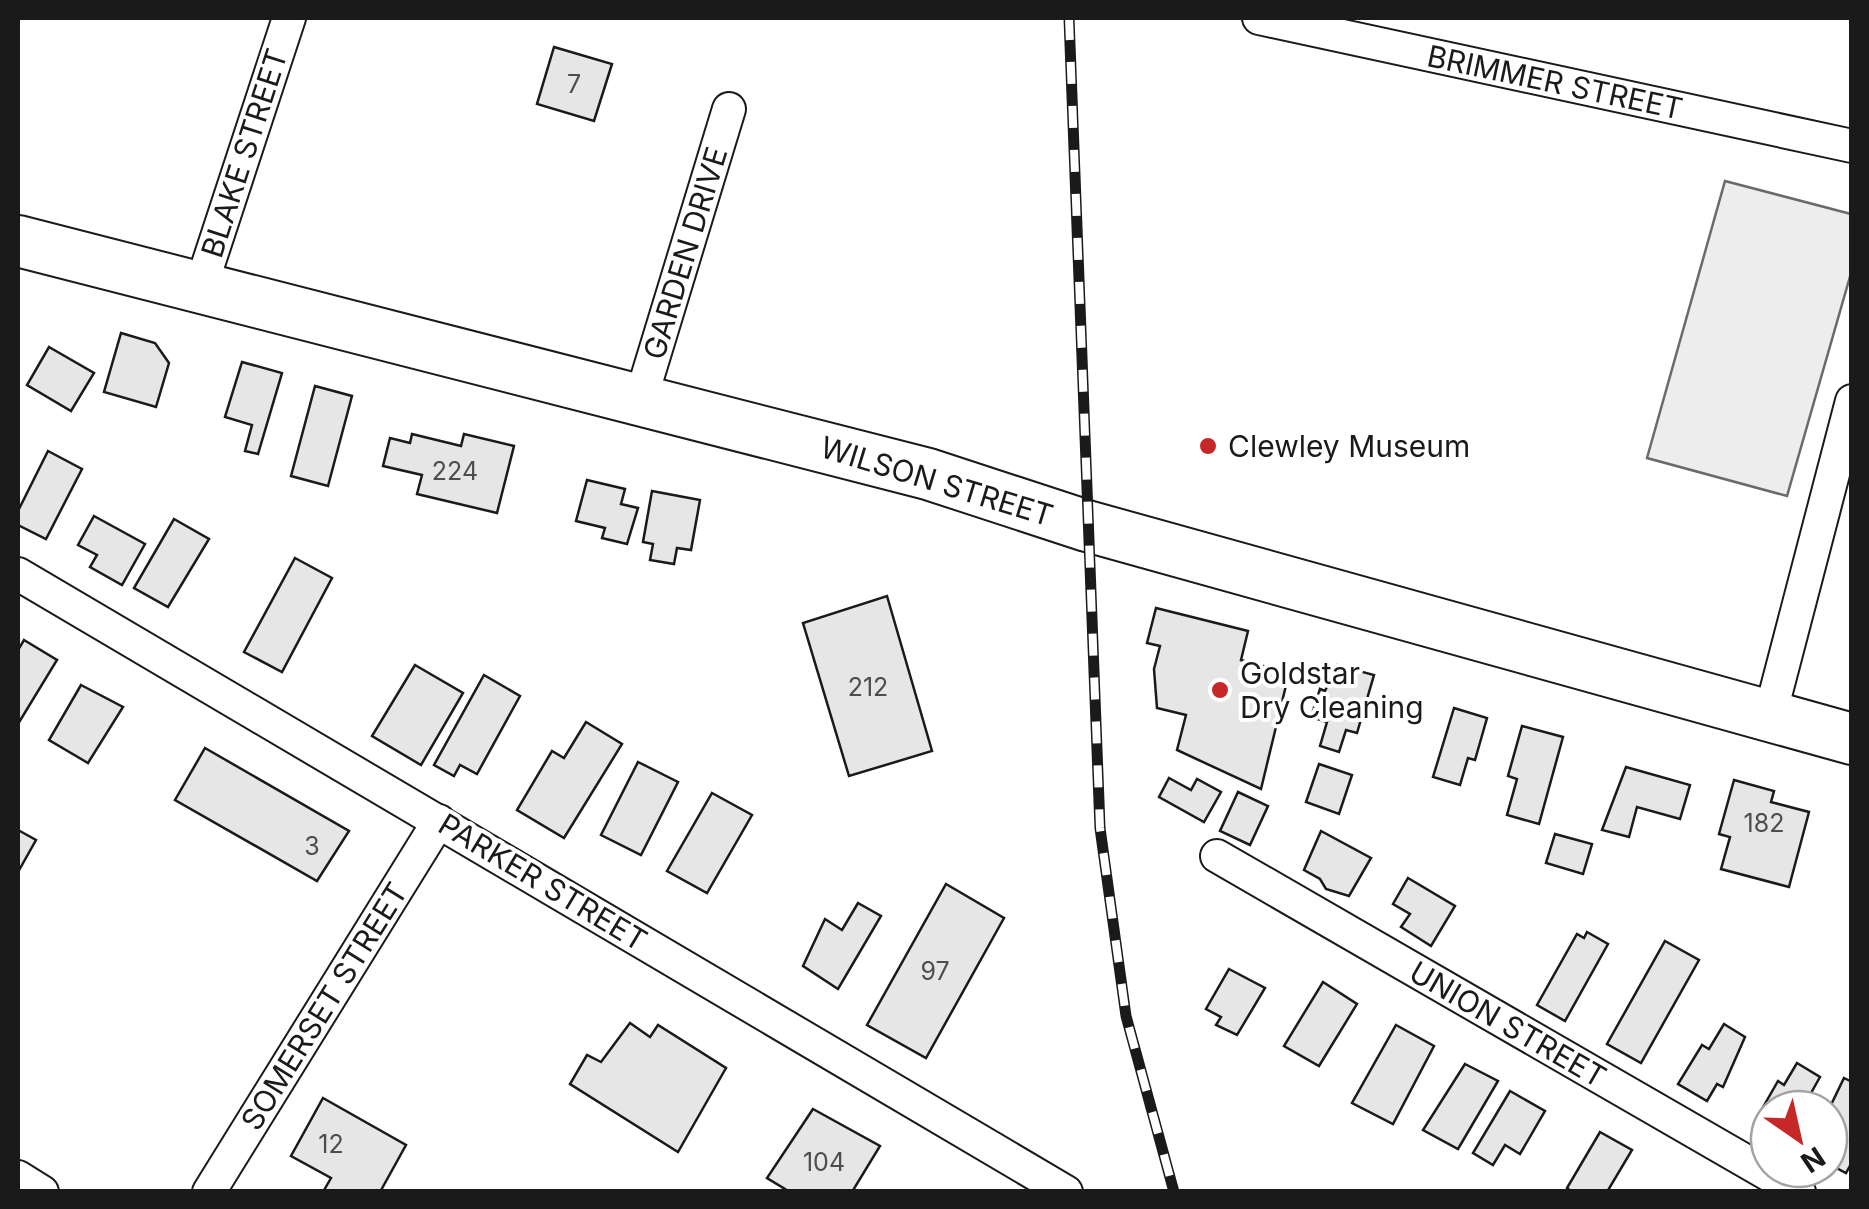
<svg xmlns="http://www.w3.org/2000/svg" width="1869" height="1209" font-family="Inter,sans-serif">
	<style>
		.green { fill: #ededed; stroke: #6a6a6a; stroke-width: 2.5 }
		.building { fill: #e6e6e6; stroke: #1a1a1a; stroke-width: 2.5 }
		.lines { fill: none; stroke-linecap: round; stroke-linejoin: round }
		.minor-casing { stroke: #1a1a1a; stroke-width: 36 }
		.primary-casing { stroke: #1a1a1a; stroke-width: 54 }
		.minor { stroke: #fff; stroke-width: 32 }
		.primary { stroke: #fff; stroke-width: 50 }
		.rail-casing { stroke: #1a1a1a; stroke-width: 11 }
		.rail { stroke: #fff; stroke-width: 8; stroke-dasharray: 22; stroke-linecap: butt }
		.poi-dot { fill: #c62828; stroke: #fff; stroke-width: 4 }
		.labels { text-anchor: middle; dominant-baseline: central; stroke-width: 8; stroke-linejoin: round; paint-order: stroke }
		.number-label { font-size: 25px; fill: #4d4d4d }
		.street-label { font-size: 30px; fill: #1a1a1a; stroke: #fff }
		.poi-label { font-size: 30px; fill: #1a1a1a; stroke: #fff; text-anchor: start }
	</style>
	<rect width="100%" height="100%" fill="#fff"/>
	<polygon class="green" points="1725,181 1851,214 1851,273 1787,496 1647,458"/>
	<g class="building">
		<polygon points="554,47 612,64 594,121 537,104"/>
		<polygon points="121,333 155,343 169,363 156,407 104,392"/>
		<polygon points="49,347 94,373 71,411 27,385"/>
		<polygon points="242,362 282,373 258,454 245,451 252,425 225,417"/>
		<polygon points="315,386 352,396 328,486 291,476"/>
		<polygon points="412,434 461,446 464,434 514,446 497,513 417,494 422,475 383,466 390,438 410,443"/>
		<polygon points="48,451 82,469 46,539 18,525 18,511"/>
		<polygon points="587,480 625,489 621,504 638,508 627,544 602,538 605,528 576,521"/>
		<polygon points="652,491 700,500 691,550 677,548 674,564 650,560 653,544 643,542"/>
		<polygon points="94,516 145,544 122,585 90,567 97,555 78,545"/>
		<polygon points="174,519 209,539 168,607 134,588"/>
		<polygon points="295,558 332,578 282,672 244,652"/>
		<polygon points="887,596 932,751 849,776 803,623"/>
		<polygon points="1156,608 1248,631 1241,660 1289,673 1261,789 1177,750 1186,715 1157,708 1154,669 1160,646 1147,643"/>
		<polygon points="24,640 57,660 18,724 18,650"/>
		<polygon points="415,665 463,693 421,765 372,736"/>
		<polygon points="1337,665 1374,675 1357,733 1346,730 1339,752 1320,746 1327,722 1311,717 1320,689 1325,691"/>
		<polygon points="484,675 520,696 477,774 460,765 454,776 434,765"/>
		<polygon points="81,685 123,707 88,763 49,740"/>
		<polygon points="1454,708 1487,718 1475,760 1468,758 1460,785 1433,777"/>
		<polygon points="586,722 622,744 564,838 517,810 552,751 564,758"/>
		<polygon points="1522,726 1563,737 1539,824 1507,815 1517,779 1508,776"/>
		<polygon points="205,748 349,831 317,881 175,800"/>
		<polygon points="638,762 678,782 641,855 601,835"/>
		<polygon points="1319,764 1352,775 1339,814 1306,802"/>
		<polygon points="1626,767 1690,785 1680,819 1637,807 1629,837 1602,830"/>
		<polygon points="1169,778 1191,790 1197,779 1221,792 1204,822 1159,797"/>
		<polygon points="1734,780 1774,791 1771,802 1809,812 1789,887 1721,869 1730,837 1719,834"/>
		<polygon points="1238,792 1268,806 1250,845 1220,831"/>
		<polygon points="712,793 752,815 707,893 667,871"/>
		<polygon points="18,830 36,840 18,872"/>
		<polygon points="1321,831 1371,858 1349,896 1326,889 1320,879 1304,870"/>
		<polygon points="1555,834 1592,844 1583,874 1546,863"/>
		<polygon points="1408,878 1455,906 1431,946 1401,927 1410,914 1393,904"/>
		<polygon points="946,884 1004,918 926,1058 867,1025"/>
		<polygon points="858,903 881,916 838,989 803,966 825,919 842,930"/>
		<polygon points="1587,932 1608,944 1565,1021 1537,1005 1577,934 1584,938"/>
		<polygon points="1665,941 1699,960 1641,1063 1607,1044"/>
		<polygon points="1229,969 1265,988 1237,1035 1216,1025 1221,1017 1206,1009"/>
		<polygon points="1323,982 1357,1004 1319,1066 1284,1046"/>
		<polygon points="630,1023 650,1037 658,1025 726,1068 678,1152 570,1084 587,1055 601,1062"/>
		<polygon points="1724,1024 1745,1037 1723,1087 1717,1084 1707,1101 1678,1084 1702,1045 1709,1049"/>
		<polygon points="1396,1025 1434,1046 1393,1124 1352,1103"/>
		<polygon points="1797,1063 1820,1077 1802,1109 1769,1109 1769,1132 1754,1123 1778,1081 1784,1085"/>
		<polygon points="1465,1064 1498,1081 1458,1149 1423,1130"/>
		<polygon points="1844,1078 1852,1082 1852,1162 1846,1173 1829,1164 1829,1109"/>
		<polygon points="1510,1091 1545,1111 1520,1154 1505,1145 1493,1165 1473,1153"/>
		<polygon points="323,1098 406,1145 380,1192 323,1192 331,1178 291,1156"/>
		<polygon points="813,1109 880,1146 852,1192 790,1192 767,1178"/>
		<polygon points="1600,1132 1632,1150 1607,1192 1572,1192 1567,1188"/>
	</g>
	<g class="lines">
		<defs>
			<g id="minor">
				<polyline points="1259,18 1852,146"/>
				<polyline points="200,289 289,18"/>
				<polyline points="641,398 729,109"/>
				<polyline points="18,574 1066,1192"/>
				<polyline points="1770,715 1852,401"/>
				<polyline points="1217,856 1799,1192"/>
				<polyline points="18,1177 42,1192"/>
				<polyline points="209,1192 439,821"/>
			</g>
			<polyline id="primary" points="18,241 928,474 1087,526 1852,739"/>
		</defs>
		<use href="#minor" class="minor-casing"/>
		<use href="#primary" class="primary-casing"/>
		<use href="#minor" class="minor"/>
		<use href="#primary" class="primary"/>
		<defs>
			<polyline id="rail" points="1069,18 1100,828 1126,1016 1174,1192"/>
		</defs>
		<use href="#rail" class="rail-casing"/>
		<use href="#rail" class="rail"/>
	</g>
	<g class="poi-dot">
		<circle cx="1208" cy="446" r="10"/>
		<circle cx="1220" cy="690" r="10"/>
	</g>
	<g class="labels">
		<g class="number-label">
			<text x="574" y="84">7</text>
			<text x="455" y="471">224</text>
			<text x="868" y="687">212</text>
			<text x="1764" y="823">182</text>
			<text x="312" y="846">3</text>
			<text x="935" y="971">97</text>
			<text x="331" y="1144">12</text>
			<text x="824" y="1162">104</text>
		</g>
		<g class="street-label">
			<text transform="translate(1555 82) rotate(12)">BRIMMER STREET</text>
			<text transform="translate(244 153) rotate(-72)">BLAKE STREET</text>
			<text transform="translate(685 253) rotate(-73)">GARDEN DRIVE</text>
			<text transform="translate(937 481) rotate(17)">WILSON STREET</text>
			<text transform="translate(543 882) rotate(31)">PARKER STREET</text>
			<text transform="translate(324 1006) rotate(-58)">SOMERSET STREET</text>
			<text transform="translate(1508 1024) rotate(30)">UNION STREET</text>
		</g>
		<g class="poi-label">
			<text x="1228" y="446">Clewley Museum</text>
			<text x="1240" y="673">Goldstar<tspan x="1240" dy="34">Dry Cleaning</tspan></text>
		</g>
	</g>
	<rect width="1869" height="1209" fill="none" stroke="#1a1a1a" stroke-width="40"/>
	<g transform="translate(1799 1139) rotate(146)"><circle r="48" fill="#ffffff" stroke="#a3a3a3" stroke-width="2.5"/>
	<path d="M0-8L18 38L0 25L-18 38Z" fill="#c62828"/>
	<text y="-15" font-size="28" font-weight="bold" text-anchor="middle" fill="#1a1a1a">N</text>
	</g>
</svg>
